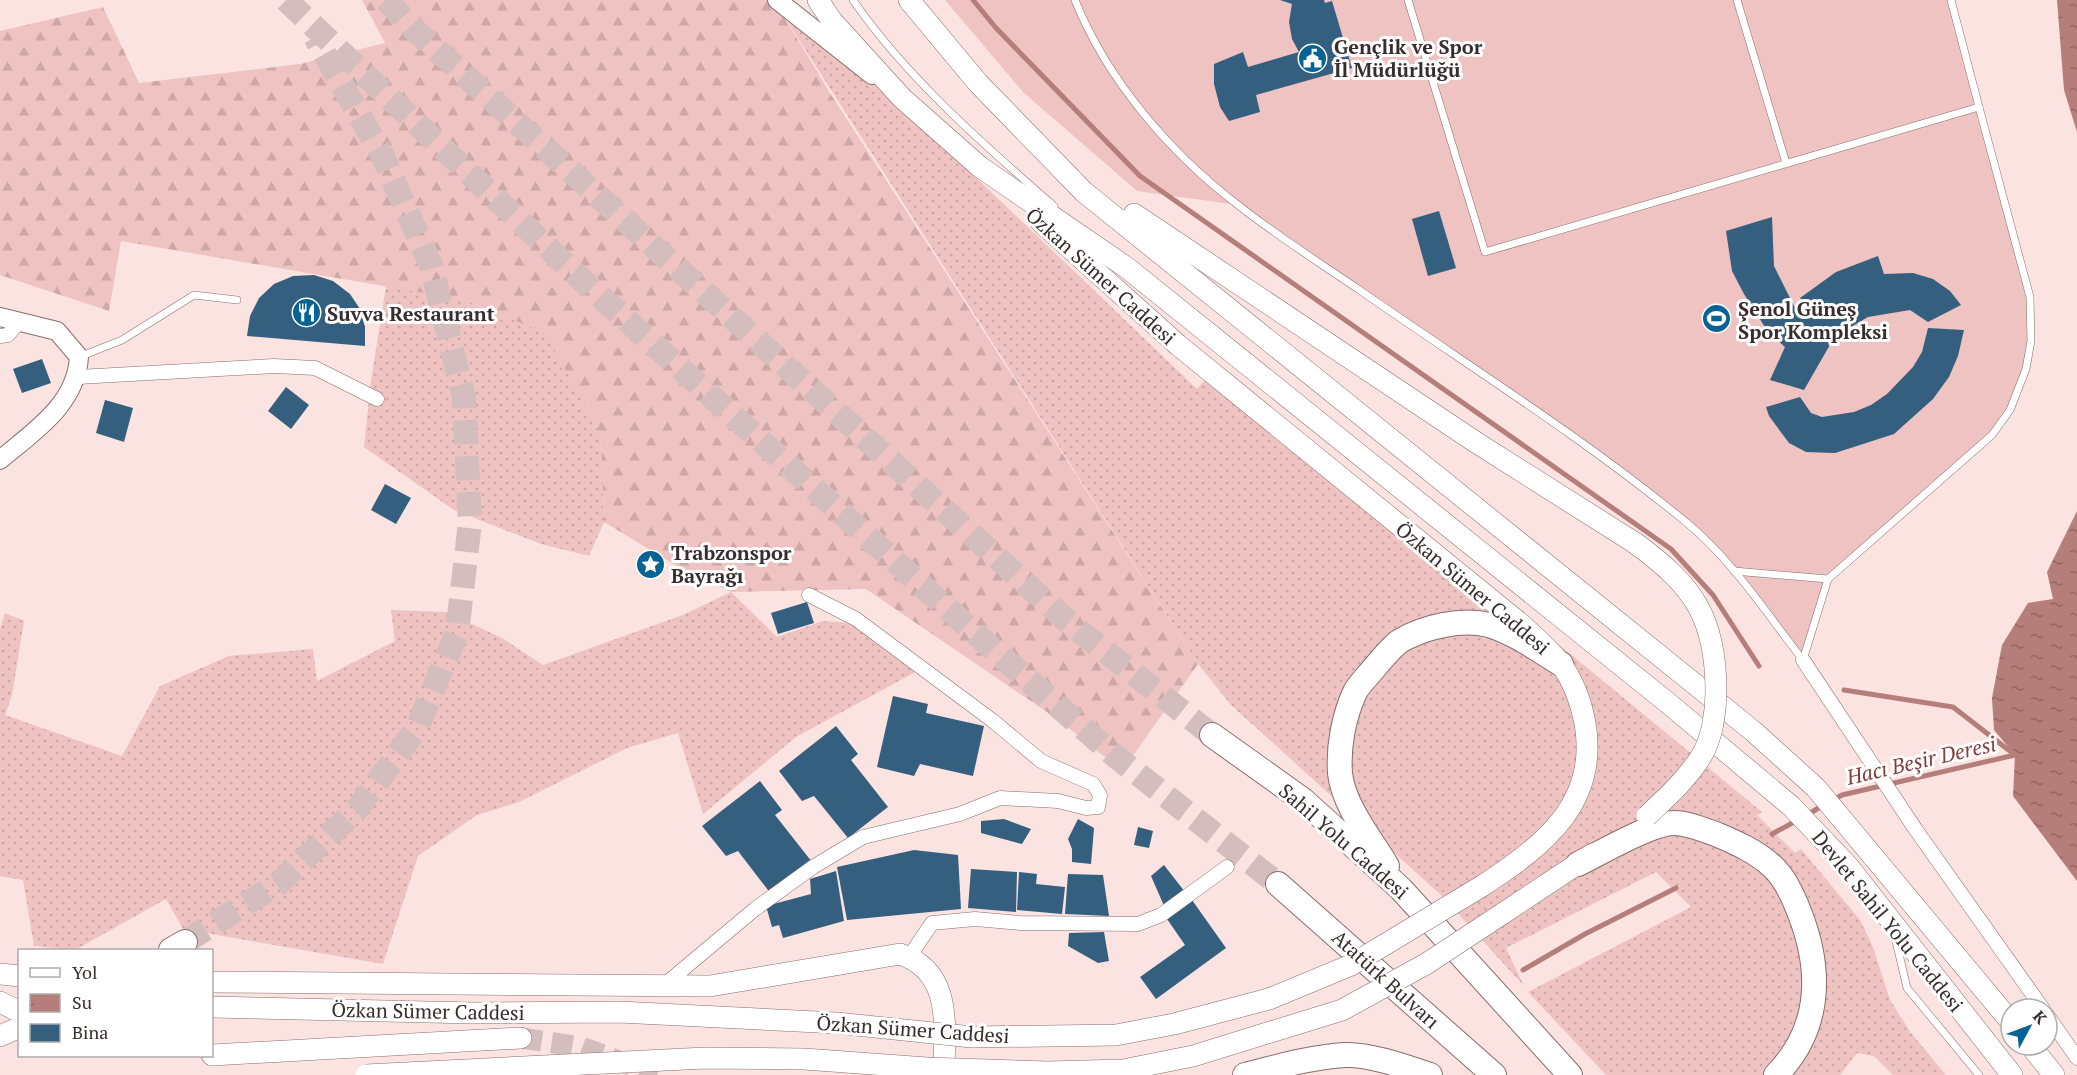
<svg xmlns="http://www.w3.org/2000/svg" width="2077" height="1075" font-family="'PT Serif',serif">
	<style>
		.grass { fill: url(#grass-dots) }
		.forest { fill: url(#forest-firs) }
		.pitch { fill: #eec3c1 }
		.water { fill: url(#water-ripples) }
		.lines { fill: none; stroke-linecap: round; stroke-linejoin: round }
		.stream { stroke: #b57e7b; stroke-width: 5 }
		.building { fill: #345f7e }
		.primary-tunnel { stroke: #d4bebd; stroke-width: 21; stroke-dasharray: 21 10; stroke-linecap: butt }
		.highway-tunnel { stroke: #d4bebd; stroke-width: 24; stroke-dasharray: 24 12; stroke-linecap: butt }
		.lane-casing { stroke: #886d6c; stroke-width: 8 }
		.street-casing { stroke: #886d6c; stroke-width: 15 }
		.secondary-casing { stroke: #886d6c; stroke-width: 20 }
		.primary-casing { stroke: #886d6c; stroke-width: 22 }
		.highway-casing { stroke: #886d6c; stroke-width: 26 }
		.lane { stroke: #fff; stroke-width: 7 }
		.street { stroke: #fff; stroke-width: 14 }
		.secondary { stroke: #fff; stroke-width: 18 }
		.primary { stroke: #fff; stroke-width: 21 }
		.highway { stroke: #fff; stroke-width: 24 }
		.primary-bridge-casing { stroke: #886d6c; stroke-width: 22; stroke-linecap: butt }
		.primary-bridge { stroke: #fff; stroke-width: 21 }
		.labels { text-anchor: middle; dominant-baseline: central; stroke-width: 6; stroke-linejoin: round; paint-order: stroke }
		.poi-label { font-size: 20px; font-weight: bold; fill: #382c2c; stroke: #fff; text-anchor: start }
		.street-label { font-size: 20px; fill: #382c2c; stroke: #fff }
		.water-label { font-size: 21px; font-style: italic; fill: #843c3b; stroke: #fff }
	</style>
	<defs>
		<pattern id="grass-dots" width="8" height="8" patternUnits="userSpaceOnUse" patternTransform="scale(1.5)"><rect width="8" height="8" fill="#eec3c1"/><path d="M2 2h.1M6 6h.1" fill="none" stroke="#cda8a6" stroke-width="1.8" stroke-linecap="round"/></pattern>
		<pattern id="forest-firs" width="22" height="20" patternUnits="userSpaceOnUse" patternTransform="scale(1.5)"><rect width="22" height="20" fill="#eec3c1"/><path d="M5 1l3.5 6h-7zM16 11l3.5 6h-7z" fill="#cda8a6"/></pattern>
		<pattern id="water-ripples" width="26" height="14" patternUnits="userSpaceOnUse" patternTransform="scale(1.5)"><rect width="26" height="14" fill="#b57e7b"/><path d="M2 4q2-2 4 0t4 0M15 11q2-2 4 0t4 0" fill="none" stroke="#946765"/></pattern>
	</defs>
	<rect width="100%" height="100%" fill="#fbe3e1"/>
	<g class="grass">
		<polygon points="787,21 895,100 1197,389 1219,364 1762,812 1757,815 1795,853 1801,849 1860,920 1873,947 1890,1000 1911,1033 1946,1075 1893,1075 1874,1056 1857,1053 1840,1075 1606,1075 1528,992 1691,907 1656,872 1506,948 1524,986 1442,896 1231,705 1198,664"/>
		<polygon points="386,286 465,300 546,333 601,435 604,522 589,556 541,544 454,510 364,447 371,381"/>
		<polygon points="731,592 777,637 823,621 853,623 919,670 796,737 703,814 678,733 627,748 519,802 477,815 418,856 383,964 183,929 166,899 75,950 34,946 23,880 0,876 0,629 5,613 24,621 12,695 5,715 122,756 160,686 229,656 313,649 317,681 395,641 391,610 446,612 502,638 543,665 683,615"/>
	</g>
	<polygon class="forest" points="362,0 774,0 830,93 1198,664 1122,771 1060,721 866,589 731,592 677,566 604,522 601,435 545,333 465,300 121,241 109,311 0,275 0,31 103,7 139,83 300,64 385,43"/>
	<polygon class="pitch" points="945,0 1951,0 2030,297 2031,341 2010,410 1992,435 1828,579 1803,660 1734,571 1689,524 1610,464 1238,205 1137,191 1023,92"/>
	<g class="water">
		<polygon points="2057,0 2077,0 2077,132 2064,90"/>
		<polygon points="2077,511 2077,881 2013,796 2015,755 1994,730 1992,698 2002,645 2028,603 2053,599 2047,572"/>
	</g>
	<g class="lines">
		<g class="stream">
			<polyline points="973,0 996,28 1140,176 1671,549 1713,595 1759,666"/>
			<polyline points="1844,690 1953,707 2015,755"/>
			<polyline points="1833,800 1842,795 2015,755"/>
			<polyline points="1807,815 1825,804"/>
			<polyline points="1772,834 1796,821"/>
			<polyline points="1523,970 1585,934 1676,888"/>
		</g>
	</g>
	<g class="building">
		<polygon points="1280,0 1324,0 1325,3 1332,1 1352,68 1256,95 1260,112 1229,121 1220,107 1214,84 1214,64 1243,52 1248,67 1299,52 1292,39 1289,22 1292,4"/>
		<polygon points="1439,211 1456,268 1428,276 1412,219"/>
		<polygon points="1772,217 1774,266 1794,306 1804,319 1813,310 1800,298 1836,272 1878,256 1884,274 1913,273 1933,279 1950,291 1961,305 1928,322 1910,310 1868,317 1844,331 1831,343 1804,390 1770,380 1785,347 1768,332 1744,294 1732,271 1726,231"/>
		<polygon points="314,275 333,281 350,294 360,309 365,327 365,346 247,336 250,316 259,298 274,284 293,276"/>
		<polygon points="1928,328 1964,330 1958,356 1949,377 1933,399 1894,434 1835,453 1806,452 1789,443 1769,416 1766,407 1800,397 1811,413 1822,417 1854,412 1871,405 1887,394 1913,367 1922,352"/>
		<polygon points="42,359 51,383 22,393 13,369"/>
		<polygon points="286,387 309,405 291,429 268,411"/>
		<polygon points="105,400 133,408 124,442 96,433"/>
		<polygon points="385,484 411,498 396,524 371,510"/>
		<polygon points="807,602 814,623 778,634 771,613"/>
		<polygon points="893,696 928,704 926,713 984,726 973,776 920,764 914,776 877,767"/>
		<polygon points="836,726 858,754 851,760 888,807 848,838 814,796 802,801 779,771"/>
		<polygon points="760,781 782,810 775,815 812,862 771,894 738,851 726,856 702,826"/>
		<polygon points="1004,819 1031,829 1022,844 981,833 981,821"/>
		<polygon points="1078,819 1094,828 1091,864 1072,862 1072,849 1068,839"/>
		<polygon points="1138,827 1153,831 1149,848 1134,845"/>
		<polygon points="914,850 958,855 961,909 847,920 837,867"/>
		<polygon points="1164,865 1185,892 1165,908 1151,876"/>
		<polygon points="971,869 1017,872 1016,912 968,908"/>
		<polygon points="836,871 844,921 783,938 779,925 772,927 766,906 811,894 810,879"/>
		<polygon points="1019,872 1037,874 1036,884 1065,887 1062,914 1017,910"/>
		<polygon points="1068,874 1103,875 1109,916 1065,914"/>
		<polygon points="1192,900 1226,948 1156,999 1140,977 1185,945 1167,919"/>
		<polygon points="1104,932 1109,961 1098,963 1068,946 1069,933"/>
	</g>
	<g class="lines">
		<polyline class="primary-tunnel" points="521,1038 581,1047 657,1075"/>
		<g class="highway-tunnel">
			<polyline points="286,0 582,280 978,636 1115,756 1278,884"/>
			<polyline points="386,0 417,32 1068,622 1212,735"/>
			<polyline points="185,942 279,883 358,808 417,728 457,633 470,523 464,398 431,265 382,155 315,37"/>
		</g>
		<defs>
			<g id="lane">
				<path d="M853,0c53,77 131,145 201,206"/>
				<path d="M1075,0c32,80 95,153 163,205 39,31 82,58 123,86 109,76 223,147 326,232 45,37 80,91 116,137"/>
				<polyline points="1408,0 1485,252 1979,107 1951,0"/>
				<polyline points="1737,0 1786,163"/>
				<polyline points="79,357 122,340 194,295 237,300"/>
				<polyline points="1734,571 1828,579"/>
				<polyline points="1803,660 1828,579 1992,435 2010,410 2026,369 2031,341 2030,297 1979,107"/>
				<polyline points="1895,937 1907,988 1979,1075"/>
			</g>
			<g id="street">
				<polyline points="0,336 8,335 19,322"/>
				<polyline points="78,377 274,366 315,368 377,399"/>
				<polyline points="1803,660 1916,830 2043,1009"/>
				<polyline points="909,957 932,923 975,919 1020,923 1138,924 1161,915 1227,867"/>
				<polyline points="663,986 755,909 813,867 863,837 960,814 1000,798 1058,801 1086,808 1098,807 1100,795 1093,784 1041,761 993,721 856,619 809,595"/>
				<polyline points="2047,1015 2077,1058"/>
			</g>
			<g id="secondary">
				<polyline points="777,0 872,75"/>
				<path d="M0,317l57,14 22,26c-3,48 -45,74 -79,103"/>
			</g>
			<g id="primary">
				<polyline points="818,0 832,21 902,98 980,167 1126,267 1668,703 1791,806 1848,866 2012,1075"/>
				<polyline points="909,0 978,83 1084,192 1753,731 1816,788 2011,1022"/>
				<polyline points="1134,214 1477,443 1635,543"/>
				<path d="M1041,222l137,123 344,280c13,12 28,25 39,39 13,18 20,38 24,59 14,81 -42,123 -103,163"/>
				<polyline points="1502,914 1591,855"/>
				<polyline points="0,974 20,976"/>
				<path d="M212,982l498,4 190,-32c54,18 44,74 44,121"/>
				<polyline points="0,1002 20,1012"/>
				<polyline points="0,1036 20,1027"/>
				<polyline points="2030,1045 2054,1075"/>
				<polyline points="212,1055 521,1038"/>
			</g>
			<g id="highway">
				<polyline points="1212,735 1303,800 1401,889 1570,1075"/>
				<path d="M1578,864c21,-10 73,-41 96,-41 14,0 30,7 44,12 19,8 39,17 55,32 13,12 21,31 27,47 22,57 21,115 -24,161"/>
				<path d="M1387,866c-16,-27 -44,-61 -47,-93 -2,-27 4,-57 15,-81 3,-6 9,-12 14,-18 9,-10 20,-25 31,-33 24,-14 61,-23 89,-16 26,8 49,25 72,39"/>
				<polyline points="1278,884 1494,1075"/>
				<polyline points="171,950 185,942"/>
				<path d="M1245,1075c32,-8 66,-18 100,-20 25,-1 61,12 85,20"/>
			</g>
		</defs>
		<use href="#lane" class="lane-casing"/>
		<use href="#street" class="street-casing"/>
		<use href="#secondary" class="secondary-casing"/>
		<use href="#primary" class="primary-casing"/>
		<use href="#highway" class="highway-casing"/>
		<use href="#lane" class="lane"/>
		<use href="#street" class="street"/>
		<use href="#secondary" class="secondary"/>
		<use href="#primary" class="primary"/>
		<use href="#highway" class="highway"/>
		<defs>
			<g id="primary-bridge">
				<path d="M1635,543c59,43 81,75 81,149 0,20 -4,46 -14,63 -14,23 -35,42 -55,61"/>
				<polyline points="212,1007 472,1013 619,1012 837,1023 972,1037 1116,1035 1174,1024 1269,999 1351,965 1482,886"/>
				<polyline points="366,1075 705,1058 804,1059 927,1068 1047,1072 1123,1070 1193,1056 1342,1010 1426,964 1502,914"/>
			</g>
		</defs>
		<use href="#primary-bridge" class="primary-bridge-casing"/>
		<use href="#primary-bridge" class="primary-bridge"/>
	</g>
	<defs>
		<symbol id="civic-disc" viewBox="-11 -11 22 22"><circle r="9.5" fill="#076393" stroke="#fff"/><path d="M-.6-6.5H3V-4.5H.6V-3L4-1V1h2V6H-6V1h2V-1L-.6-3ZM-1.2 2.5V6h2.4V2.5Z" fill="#fff"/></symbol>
		<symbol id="restaurant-disc" viewBox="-11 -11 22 22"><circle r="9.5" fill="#076393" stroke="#fff"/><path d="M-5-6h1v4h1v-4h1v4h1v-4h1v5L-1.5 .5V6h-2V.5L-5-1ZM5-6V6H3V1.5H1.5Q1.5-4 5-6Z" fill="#fff"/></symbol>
		<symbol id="stadium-disc" viewBox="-11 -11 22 22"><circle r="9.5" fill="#076393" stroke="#fff"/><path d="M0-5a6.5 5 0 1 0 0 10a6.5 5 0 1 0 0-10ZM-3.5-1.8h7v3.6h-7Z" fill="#fff"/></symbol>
		<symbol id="sight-disc" viewBox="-11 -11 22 22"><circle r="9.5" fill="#076393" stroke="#fff"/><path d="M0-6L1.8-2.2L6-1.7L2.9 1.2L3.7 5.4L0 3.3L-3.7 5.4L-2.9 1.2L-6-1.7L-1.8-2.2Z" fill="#fff"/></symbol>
	</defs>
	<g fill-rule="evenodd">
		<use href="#civic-disc" x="1296" y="42" width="33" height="33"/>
		<use href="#restaurant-disc" x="290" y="296" width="33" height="33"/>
		<use href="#stadium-disc" x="1700" y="302" width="33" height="33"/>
		<use href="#sight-disc" x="634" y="548" width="33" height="33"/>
	</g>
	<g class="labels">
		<g class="poi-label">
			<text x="1334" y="46">Gençlik ve Spor<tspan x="1334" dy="23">İl Müdürlüğü</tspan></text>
			<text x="1738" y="308">Şenol Güneş<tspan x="1738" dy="23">Spor Kompleksi</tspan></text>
			<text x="327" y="313">Suvva Restaurant</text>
			<text x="671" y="552">Trabzonspor<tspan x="671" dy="23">Bayrağı</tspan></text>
		</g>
		<g class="street-label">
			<text transform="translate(1101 276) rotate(42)">Özkan Sümer Caddesi</text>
			<text transform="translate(1473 588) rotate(40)">Özkan Sümer Caddesi</text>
			<text transform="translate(1344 841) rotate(41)">Sahil Yolu Caddesi</text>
			<text transform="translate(1888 921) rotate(51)">Devlet Sahil Yolu Caddesi</text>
			<text transform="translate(1386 979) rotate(42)">Atatürk Bulvarı</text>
			<text transform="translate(428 1011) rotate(1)">Özkan Sümer Caddesi</text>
			<text transform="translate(913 1029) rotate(4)">Özkan Sümer Caddesi</text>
		</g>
		<g class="water-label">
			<text transform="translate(1921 760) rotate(-13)">Hacı Beşir Deresi</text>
		</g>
	</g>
	<rect x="18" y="949" width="195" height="108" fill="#ffffff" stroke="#afabab" stroke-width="1.5"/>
	<rect x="30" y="968" width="30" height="9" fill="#ffffff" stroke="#afabab" stroke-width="1.5"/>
	<text x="72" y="979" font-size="18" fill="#382c2c">Yol</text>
	<rect x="30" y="994" width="30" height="18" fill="url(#water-ripples)" stroke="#afabab" stroke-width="1.5"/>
	<text x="72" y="1009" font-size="18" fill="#382c2c">Su</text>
	<rect x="30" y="1024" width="30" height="18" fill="#345f7e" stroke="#afabab" stroke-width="1.5"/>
	<text x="72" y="1039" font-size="18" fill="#382c2c">Bina</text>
	<g transform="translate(2029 1027) rotate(49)"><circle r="28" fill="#ffffff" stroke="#afabab" stroke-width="1.5"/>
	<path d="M0-4.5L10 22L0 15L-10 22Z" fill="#076393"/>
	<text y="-9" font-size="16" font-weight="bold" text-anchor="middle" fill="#382c2c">K</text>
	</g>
</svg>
